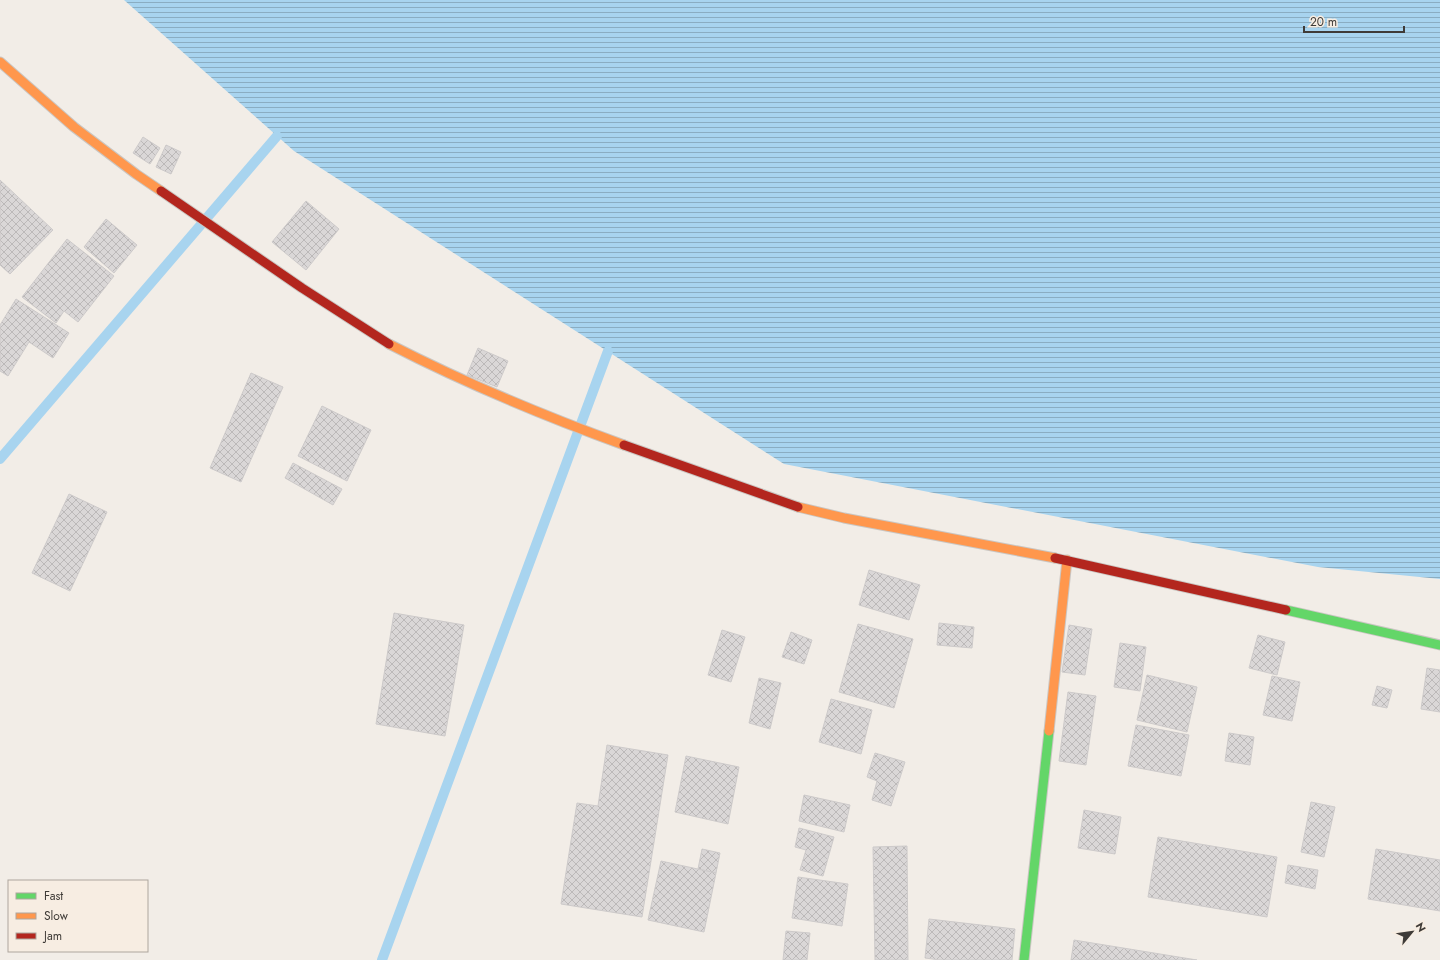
<svg xmlns="http://www.w3.org/2000/svg" width="1440" height="960" font-family="Jost,sans-serif">
	<style>
		.water { fill: url(#water-rules) }
		.lines { fill: none; stroke-linecap: round; stroke-linejoin: round }
		.stream { stroke: #a8d4ef; stroke-width: 10 }
		.building { fill: url(#building-cross-hatch); stroke: #cdcaca }
		.fast-casing { stroke: #cac6c2; stroke-width: 11 }
		.slow-casing { stroke: #cac6c2; stroke-width: 11 }
		.jam-casing { stroke: #cac6c2; stroke-width: 11 }
		.fast { stroke: #63d668; stroke-width: 9 }
		.slow { stroke: #ff974d; stroke-width: 9 }
		.jam { stroke: #b3261e; stroke-width: 9 }
	</style>
	<defs>
		<pattern id="water-rules" width="6" height="5" patternUnits="userSpaceOnUse"><rect width="6" height="5" fill="#a8d4ef"/><path d="M0 2.5h6" fill="none" stroke="#8aadc2"/></pattern>
		<pattern id="building-cross-hatch" width="8" height="8" patternUnits="userSpaceOnUse"><rect width="8" height="8" fill="#dad7d7"/><path d="M0 0l8 8M0 8l8-8" fill="none" stroke="#bcb9b9"/></pattern>
	</defs>
	<rect width="100%" height="100%" fill="#f2ede7"/>
	<polygon class="water" points="124,0 1440,0 1440,579 1318,567 784,464 294,151"/>
	<g class="lines">
		<g class="stream">
			<polyline points="0,459 277,136"/>
			<polyline points="382,960 608,351"/>
		</g>
	</g>
	<g class="building">
		<polygon points="143,137 160,148 150,164 133,153"/>
		<polygon points="166,145 181,152 171,174 156,167"/>
		<polygon points="0,180 53,230 10,274 0,265"/>
		<polygon points="306,201 339,229 306,270 272,242"/>
		<polygon points="106,219 137,245 114,273 84,247"/>
		<polygon points="67,239 114,276 78,322 64,311 56,323 22,297"/>
		<polygon points="16,299 69,333 53,358 29,342 8,376 0,371 0,325"/>
		<polygon points="478,348 508,361 497,387 467,375"/>
		<polygon points="251,373 283,387 241,482 210,468"/>
		<polygon points="322,406 371,430 347,481 298,456"/>
		<polygon points="293,463 342,489 333,505 285,478"/>
		<polygon points="69,494 107,512 70,591 32,573"/>
		<polygon points="869,570 920,585 909,620 859,605"/>
		<polygon points="394,613 464,625 445,736 376,724"/>
		<polygon points="939,623 974,627 972,648 937,645"/>
		<polygon points="858,624 913,639 894,708 839,692"/>
		<polygon points="1069,625 1092,629 1085,675 1062,672"/>
		<polygon points="722,630 745,637 731,682 708,675"/>
		<polygon points="791,632 812,640 804,664 782,657"/>
		<polygon points="1258,635 1285,642 1277,675 1249,668"/>
		<polygon points="1120,643 1146,647 1140,691 1114,687"/>
		<polygon points="1427,668 1440,670 1440,712 1421,709"/>
		<polygon points="1147,675 1197,687 1187,732 1137,720"/>
		<polygon points="1272,676 1300,682 1292,721 1263,715"/>
		<polygon points="759,678 781,683 770,729 749,723"/>
		<polygon points="1377,686 1392,690 1387,708 1372,705"/>
		<polygon points="1068,692 1096,696 1086,765 1059,761"/>
		<polygon points="831,699 872,710 861,754 819,742"/>
		<polygon points="1136,725 1189,735 1181,776 1128,766"/>
		<polygon points="1229,733 1254,737 1250,765 1225,761"/>
		<polygon points="607,745 668,755 642,917 561,904 577,803 598,806"/>
		<polygon points="875,753 905,762 891,806 872,800 877,781 867,777"/>
		<polygon points="686,756 739,767 728,824 675,812"/>
		<polygon points="804,795 850,805 844,832 799,821"/>
		<polygon points="1311,802 1335,807 1324,857 1301,852"/>
		<polygon points="1084,810 1121,817 1115,854 1078,848"/>
		<polygon points="799,828 834,837 823,876 800,870 806,850 795,847"/>
		<polygon points="1158,837 1277,857 1267,917 1148,897"/>
		<polygon points="907,846 908,960 875,960 873,847"/>
		<polygon points="702,849 720,853 716,873 698,869"/>
		<polygon points="1376,849 1440,860 1440,911 1368,899"/>
		<polygon points="661,861 716,873 704,932 648,920"/>
		<polygon points="1288,865 1318,870 1315,889 1285,883"/>
		<polygon points="798,877 848,884 842,926 792,918"/>
		<polygon points="929,919 1015,929 1012,960 940,960 925,958"/>
		<polygon points="786,931 810,933 807,960 783,960"/>
		<polygon points="1074,940 1197,960 1071,960"/>
	</g>
	<g class="lines">
		<defs>
			<g id="fast">
				<polyline points="1286,610 1440,645"/>
				<polyline points="1024,960 1049,731"/>
			</g>
			<g id="slow">
				<polyline points="0,62 74,127 136,174 161,191"/>
				<path d="M389,344c76,39 155,72 235,101"/>
				<polyline points="798,507 844,518 1055,558"/>
				<polyline points="1049,731 1067,560"/>
			</g>
			<g id="jam">
				<polyline points="161,191 302,288 389,344"/>
				<polyline points="624,445 798,507"/>
				<polyline points="1055,558 1286,610"/>
			</g>
		</defs>
		<use href="#fast" class="fast-casing"/>
		<use href="#slow" class="slow-casing"/>
		<use href="#jam" class="jam-casing"/>
		<use href="#fast" class="fast"/>
		<use href="#slow" class="slow"/>
		<use href="#jam" class="jam"/>
	</g>
	<rect x="8" y="880" width="140" height="72" fill="#f7ede2" stroke="#ada69e"/>
	<rect x="16" y="893" width="20" height="6" fill="#63d668" stroke="#ada69e"/>
	<text x="44" y="900" font-size="12" fill="#3f3b37">Fast</text>
	<rect x="16" y="913" width="20" height="6" fill="#ff974d" stroke="#ada69e"/>
	<text x="44" y="920" font-size="12" fill="#3f3b37">Slow</text>
	<rect x="16" y="933" width="20" height="6" fill="#b3261e" stroke="#ada69e"/>
	<text x="44" y="940" font-size="12" fill="#3f3b37">Jam</text>
	<g transform="translate(1412 932) rotate(61)" stroke="#f7ede2" stroke-width="3" paint-order="stroke">
	<path d="M0-3L7 15L0 10L-7 15Z" fill="#3f3b37"/>
	<text y="-6" font-size="11" font-weight="bold" text-anchor="middle" fill="#3f3b37">N</text>
	</g>
	<path d="M1304 26v6h100v-6" fill="none" stroke="#3f3b37" stroke-width="2"/>
	<text x="1310" y="26" font-size="12" fill="#3f3b37" stroke="#f7ede2" stroke-width="3" paint-order="stroke">20 m</text>
</svg>
